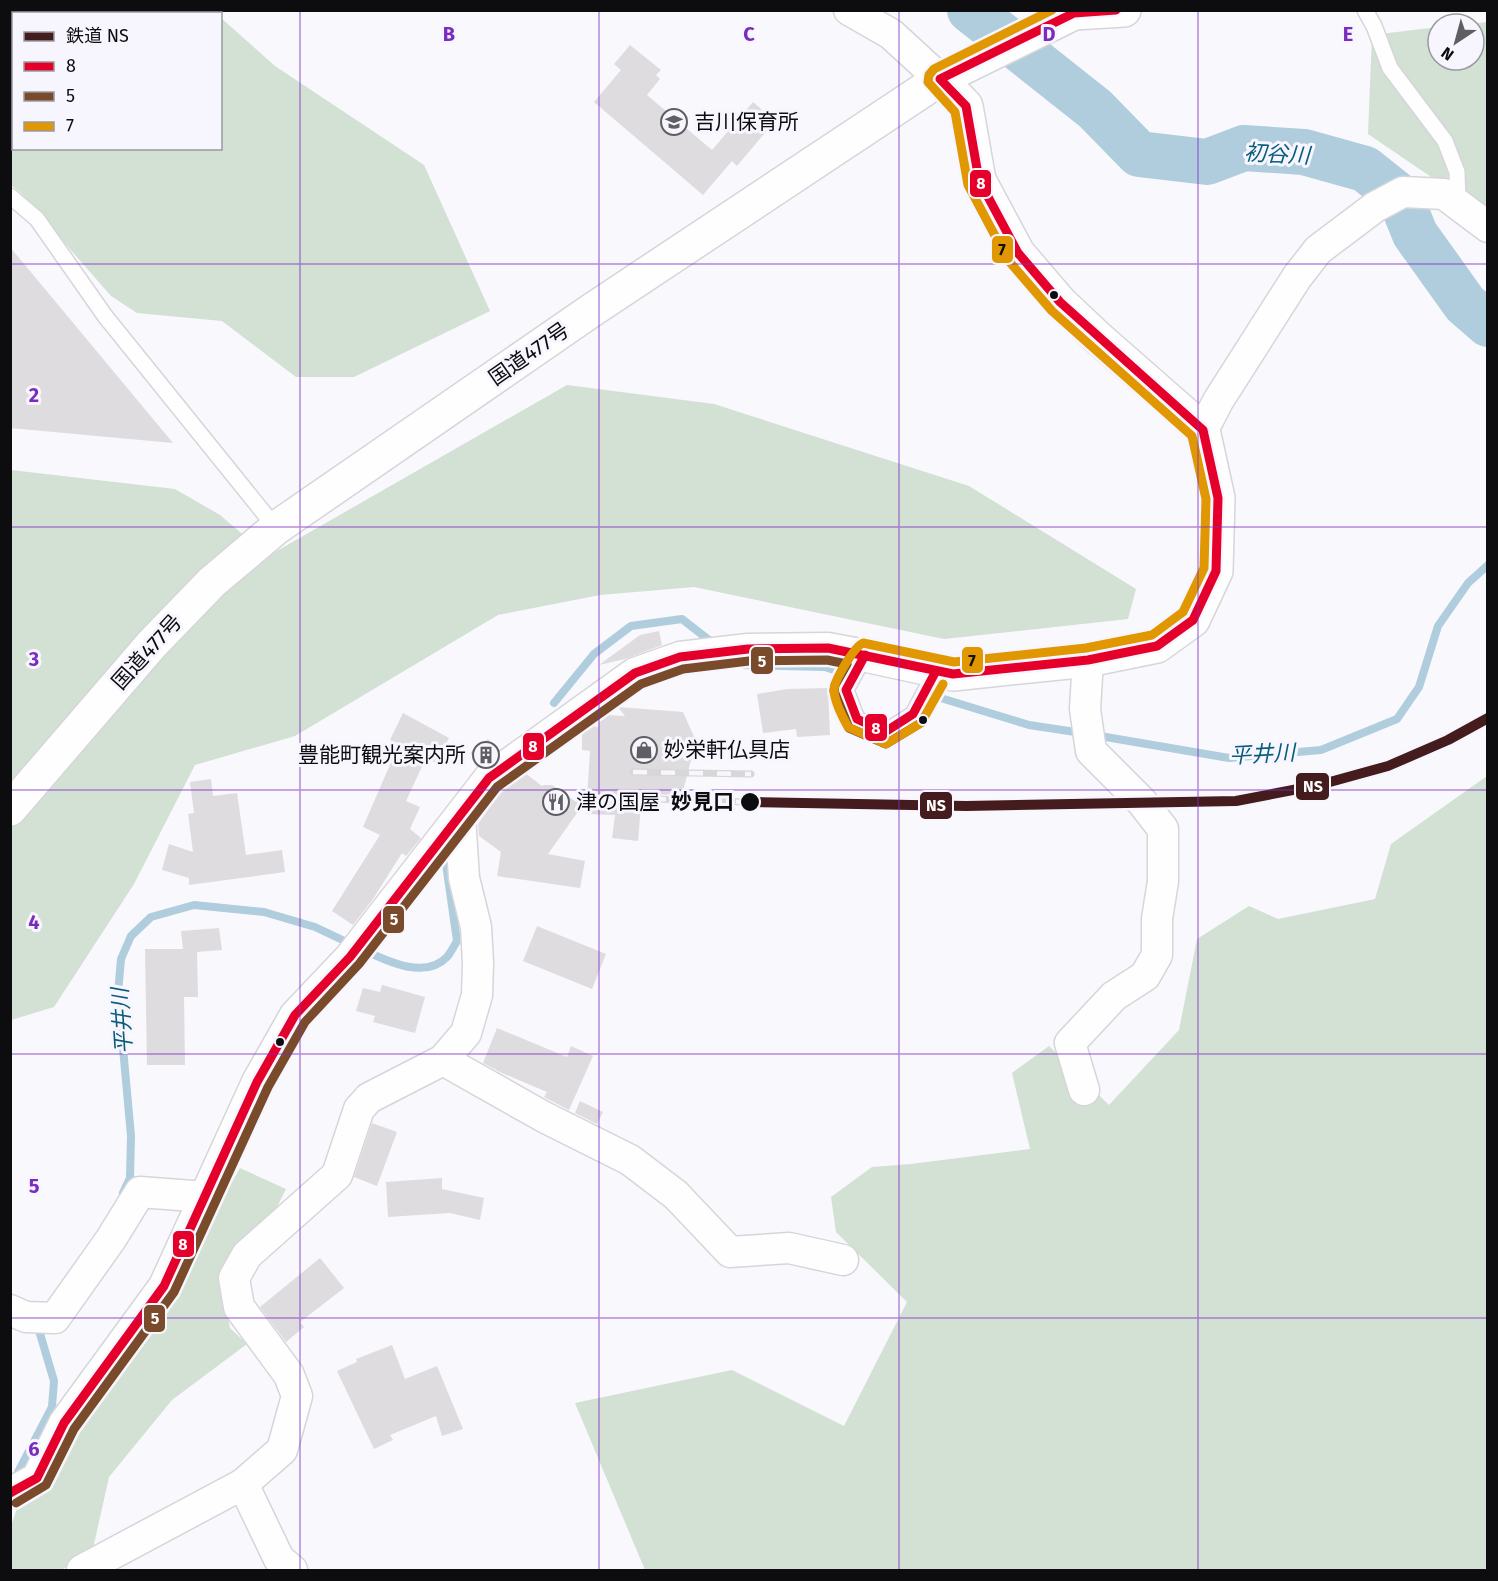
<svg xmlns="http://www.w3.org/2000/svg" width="1498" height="1581" font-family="'Fira Sans','Noto Sans JP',sans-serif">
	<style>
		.green { fill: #d2e1d4 }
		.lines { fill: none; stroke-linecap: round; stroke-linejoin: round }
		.stream { stroke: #afcddd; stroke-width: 8 }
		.river { stroke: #afcddd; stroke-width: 46 }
		.building { fill: #dedcdf }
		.lane-casing { stroke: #d6d5da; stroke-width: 18 }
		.street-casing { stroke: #d6d5da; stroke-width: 33 }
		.secondary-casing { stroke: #d6d5da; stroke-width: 36 }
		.highway-casing { stroke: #d6d5da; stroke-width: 36 }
		.lane { stroke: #fefeff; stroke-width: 15 }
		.street { stroke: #fefeff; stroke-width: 30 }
		.secondary { stroke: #fefeff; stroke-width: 33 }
		.highway { stroke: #fefeff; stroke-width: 33 }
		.rail-casing { stroke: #d7d7d8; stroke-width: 7 }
		.rail { stroke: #f7f6ff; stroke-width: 4.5; stroke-dasharray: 14; stroke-linecap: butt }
		.bus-1-casing { stroke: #f7f6ff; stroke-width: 14 }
		.bus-2-casing { stroke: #f7f6ff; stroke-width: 14 }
		.bus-3-casing { stroke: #f7f6ff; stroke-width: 14 }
		.bus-1 { stroke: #e4002b; stroke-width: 9 }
		.bus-2 { stroke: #7a4b2a; stroke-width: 9 }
		.bus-3 { stroke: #e09702; stroke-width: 9 }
		.rail-1-casing { stroke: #f7f6ff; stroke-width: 15 }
		.rail-1 { stroke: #451c1d; stroke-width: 10 }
		.grid { fill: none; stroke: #7b2cbf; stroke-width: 1.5; stroke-opacity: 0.55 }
		.bus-dot { fill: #0d0d10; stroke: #f7f6ff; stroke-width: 2 }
		.labels { text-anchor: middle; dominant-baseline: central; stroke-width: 6; stroke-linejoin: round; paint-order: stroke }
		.poi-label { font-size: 21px; fill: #0d0d10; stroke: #f7f6ff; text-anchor: start }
		.street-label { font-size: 21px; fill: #0d0d10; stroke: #f7f6ff }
		.stop-label { font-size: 21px; font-weight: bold; fill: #0d0d10; stroke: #f7f6ff; text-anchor: end }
		.water-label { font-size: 22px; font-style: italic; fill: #0a5d7a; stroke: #f7f6ff }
		.grid-label { font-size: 20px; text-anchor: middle; font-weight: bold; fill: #7b2cbf; stroke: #f7f6ff; stroke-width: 6; stroke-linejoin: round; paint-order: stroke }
		.line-badge { stroke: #f7f6ff; stroke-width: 2 }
		.badge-label { font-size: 16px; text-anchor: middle; font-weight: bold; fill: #fff }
		.pale-badge-label { font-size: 16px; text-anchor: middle; font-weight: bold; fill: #111 }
	</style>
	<rect width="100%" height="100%" fill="#f8f8fd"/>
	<g class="green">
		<polygon points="11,11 212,11 215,13 14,14 14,148 220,148 221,18 275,66 424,165 490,311 354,377 296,377 222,321 137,313 111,296 20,192 11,185"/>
		<polygon points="1487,22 1487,215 1368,134 1372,35 1438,27 1438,60 1474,60 1474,24 1470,24"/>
		<polygon points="567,385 714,404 969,486 1136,589 1128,619 944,639 694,587 600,595 498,615 295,736 195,765 134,884 54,1007 11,1020 11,470 175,489 220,515 268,556"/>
		<polygon points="1487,776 1487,1570 645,1570 575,1403 732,1370 844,1426 907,1302 836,1232 831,1197 872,1167 911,1164 1030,1149 1012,1073 1049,1046 1109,1105 1179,1030 1197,939 1249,906 1278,919 1375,899 1391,844"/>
		<polygon points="240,1168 286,1189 266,1229 220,1271 230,1328 247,1344 172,1400 109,1477 92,1553 61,1570 11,1570 11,1526 21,1497 40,1486 113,1380 162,1305"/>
	</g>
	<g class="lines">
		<g class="stream">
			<polyline points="733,659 741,665 825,667 843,673"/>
			<polyline points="944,699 1029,725 1082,733"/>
			<polyline points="554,703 594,654 631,626 682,619 714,644"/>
			<polyline points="1094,735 1229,758 1321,750 1397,719 1419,687 1438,626 1468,583 1488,565"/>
			<path d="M364,950c23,11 61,30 83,7 4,-5 7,-11 10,-16l-11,-77"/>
			<polyline points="123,1193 130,1178 131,1136 118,993 121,959 131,936 151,917 194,905 264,912 315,927 353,945"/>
			<polyline points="16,1481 18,1472 52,1407 54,1381 38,1327 40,1324"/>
		</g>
		<polyline class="river" points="970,10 1095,109 1139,154 1207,162 1244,148 1304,152 1365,169 1400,197 1415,234 1465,304 1488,324"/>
	</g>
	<g class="building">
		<polygon points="630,45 661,70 656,75 660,79 647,95 712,150 753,102 775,121 737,166 732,161 703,195 594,102 621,70 614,64"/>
		<polygon points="10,247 173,443 10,428"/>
		<polygon points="659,631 662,645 625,659 599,665 640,635"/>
		<polygon points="828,688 830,735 797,737 796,729 763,733 757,694 787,689"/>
		<polygon points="618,707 683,712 696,741 682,795 642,794 638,841 612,838 615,815 586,814 590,751 582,750 582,732 590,726 598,727 599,720 607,715 625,716"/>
		<polygon points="403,713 449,738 436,763 426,758 406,801 420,807 410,829 421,838 406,856 402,853 373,899 353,925 332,911 380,835 363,827 399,744 390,740"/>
		<polygon points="488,739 497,751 479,764 470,753"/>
		<polygon points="525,773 542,786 544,785 552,785 582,806 548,854 585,861 580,888 497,876 501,852 479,836 478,824 501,791"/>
		<polygon points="211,779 213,796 237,793 246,855 282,850 285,872 189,885 189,878 162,870 169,844 193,852 188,814 194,813 190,782"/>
		<polygon points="537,926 606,954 592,989 523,961"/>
		<polygon points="219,928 222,950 197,952 198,997 184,997 185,1065 147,1065 145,949 183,949 181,931"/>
		<polygon points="382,985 425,997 415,1033 373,1022 375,1016 356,1011 363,988 380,992"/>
		<polygon points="497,1028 567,1057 571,1046 593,1056 569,1110 544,1097 547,1092 502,1073 483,1063"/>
		<polygon points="580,1101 603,1112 597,1124 575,1113"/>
		<polygon points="372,1123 397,1132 377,1186 354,1177"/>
		<polygon points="442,1178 442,1189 484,1198 480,1220 450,1213 388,1217 386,1182"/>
		<polygon points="320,1258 344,1288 300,1322 304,1327 286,1342 260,1307"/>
		<polygon points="392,1345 405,1379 437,1366 463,1429 442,1436 436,1416 390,1435 393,1440 374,1449 337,1371 357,1362 356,1359"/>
	</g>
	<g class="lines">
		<defs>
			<g id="lane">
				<polyline points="1365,10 1374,26 1390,68 1445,141 1457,172 1458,205"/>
				<polyline points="10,196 37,219 105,316 276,528"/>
				<polyline points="865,655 846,690 857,719 885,732 913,714 936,671"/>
			</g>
			<g id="street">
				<polyline points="849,10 891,34 940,79"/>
				<polyline points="1203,430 1218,401 1297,277 1318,250 1375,207 1403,192 1444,194 1488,227"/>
				<polyline points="443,1060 544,1117 630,1160 676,1195 730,1252 789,1248 843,1260"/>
				<polyline points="1084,1090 1070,1043 1114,996 1145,976 1157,955 1157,919 1163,881 1163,829 1142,802 1091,751 1085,709 1088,660"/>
				<polyline points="10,1310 26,1317 55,1318 111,1239 140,1192 206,1197"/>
				<polyline points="243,1484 279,1559 292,1570"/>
				<polyline points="10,1493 37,1478 64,1423 164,1286 257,1082 295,1015 350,957 489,778 635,673 680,657 748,649 828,648 865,655"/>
				<polyline points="82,1570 243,1484 282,1450 297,1396 289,1375 239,1307 234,1278 247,1255 337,1175 359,1109 369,1098 443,1060 466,1033 477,995 478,963 476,927 464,878 460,816"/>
			</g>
			<polyline id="secondary" points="865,655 953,674 1088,660 1157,646 1193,620 1216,571 1218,498 1203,430 1097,337 1060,302 1018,253 979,180 966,106 940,79"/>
			<polyline id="highway" points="10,809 152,644 212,582 276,528 592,310 940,79 1074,13 1124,10"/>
		</defs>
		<use href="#lane" class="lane-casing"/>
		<use href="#street" class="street-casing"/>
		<use href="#secondary" class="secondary-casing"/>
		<use href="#highway" class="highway-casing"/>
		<use href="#lane" class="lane"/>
		<use href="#street" class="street"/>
		<use href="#secondary" class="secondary"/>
		<use href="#highway" class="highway"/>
		<defs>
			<g id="rail">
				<polyline points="633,772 751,774"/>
				<polyline points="624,798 747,802"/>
			</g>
		</defs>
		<use href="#rail" class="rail-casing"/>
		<use href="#rail" class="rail"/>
		<defs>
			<g id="bus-1">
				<polyline points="865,655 846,690 857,719 885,732 913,714 936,671"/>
				<polyline points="10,1493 37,1478 64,1423 164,1286 257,1082 295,1015 350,957 489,778 635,673 680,657 748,649 828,648 953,674 1088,660 1157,646 1193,620 1216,571 1218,498 1203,430 1060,302 1018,253 979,180 966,106 940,79 1074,13 1116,10"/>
			</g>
			<polyline id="bus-2" points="16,1503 46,1485 74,1429 174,1292 268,1087 305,1022 359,964 497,787 641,684 683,669 749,661 827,660 847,664 835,685 834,691 849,728 886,744 919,724"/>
			<path id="bus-3" d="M943,684l-22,39 -35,21 -38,-17c-5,-9 -13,-25 -14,-36 -1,-9 20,-44 29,-48l91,19 132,-14 66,-13 31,-23 21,-44 2,-69 -14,-63 -140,-125 -44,-51 -40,-75 -13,-73 -27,-30 1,-7 5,-6 118,-59"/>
		</defs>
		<use href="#bus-1" class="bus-1-casing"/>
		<use href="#bus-2" class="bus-2-casing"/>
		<use href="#bus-3" class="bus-3-casing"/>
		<use href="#bus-1" class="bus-1"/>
		<use href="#bus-2" class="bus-2"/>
		<use href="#bus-3" class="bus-3"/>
		<defs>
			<polyline id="rail-1" points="747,802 966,806 1236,801 1319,785 1388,766 1448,740 1488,718"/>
		</defs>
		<use href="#rail-1" class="rail-1-casing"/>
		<use href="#rail-1" class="rail-1"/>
	</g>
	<path class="grid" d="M300,10v1560M599,10v1560M899,10v1560M1198,10v1560M10,264h1478M10,527h1478M10,790h1478M10,1054h1478M10,1318h1478"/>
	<defs>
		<symbol id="school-ring" viewBox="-11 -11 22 22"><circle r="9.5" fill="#f7f6ff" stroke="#5f5f63" stroke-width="1.5"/><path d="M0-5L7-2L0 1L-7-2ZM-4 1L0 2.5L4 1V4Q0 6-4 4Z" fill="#5f5f63"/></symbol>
		<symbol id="shop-ring" viewBox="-11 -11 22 22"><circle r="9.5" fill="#f7f6ff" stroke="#5f5f63" stroke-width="1.5"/><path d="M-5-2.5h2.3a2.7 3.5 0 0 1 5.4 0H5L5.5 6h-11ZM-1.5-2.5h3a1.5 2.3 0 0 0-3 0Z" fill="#5f5f63"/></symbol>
		<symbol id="building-ring" viewBox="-11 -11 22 22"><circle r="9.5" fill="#f7f6ff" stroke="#5f5f63" stroke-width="1.5"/><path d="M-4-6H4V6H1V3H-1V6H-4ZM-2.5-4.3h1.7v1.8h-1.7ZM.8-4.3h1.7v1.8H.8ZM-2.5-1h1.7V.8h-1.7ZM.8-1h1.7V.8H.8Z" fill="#5f5f63"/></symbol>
		<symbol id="restaurant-ring" viewBox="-11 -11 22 22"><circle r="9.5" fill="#f7f6ff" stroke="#5f5f63" stroke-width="1.5"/><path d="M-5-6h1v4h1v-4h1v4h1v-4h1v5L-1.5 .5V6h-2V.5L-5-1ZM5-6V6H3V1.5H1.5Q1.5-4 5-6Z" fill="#5f5f63"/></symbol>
	</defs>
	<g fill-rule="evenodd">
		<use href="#school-ring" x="659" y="107" width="30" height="30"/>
		<use href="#shop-ring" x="629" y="735" width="30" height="30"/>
		<use href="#building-ring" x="471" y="740" width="30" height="30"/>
		<use href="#restaurant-ring" x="541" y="787" width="30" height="30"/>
	</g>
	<g class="bus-dot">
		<circle cx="1054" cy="295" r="5"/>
		<circle cx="923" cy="720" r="5"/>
		<circle cx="750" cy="802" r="10"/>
		<circle cx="280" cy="1042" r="5"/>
	</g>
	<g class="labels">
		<g class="poi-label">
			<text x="694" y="122">吉川保育所</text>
			<text x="664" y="750">妙栄軒仏具店</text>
			<text x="466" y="755" text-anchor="end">豊能町観光案内所</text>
			<text x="576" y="802">津の国屋</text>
		</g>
		<g class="street-label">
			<text transform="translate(529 354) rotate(-35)">国道477号</text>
			<text transform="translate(147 652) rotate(-48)">国道477号</text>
		</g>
		<g class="stop-label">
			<text x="734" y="802">妙見口</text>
		</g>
		<g class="water-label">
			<text transform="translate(1277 154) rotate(3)">初谷川</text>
			<text transform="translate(1262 754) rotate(-3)">平井川</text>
			<text transform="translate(122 1021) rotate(-94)">平井川</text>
		</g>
	</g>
	<g class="grid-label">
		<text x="449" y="41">B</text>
		<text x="749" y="41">C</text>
		<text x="1049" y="41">D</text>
		<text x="1348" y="41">E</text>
		<text x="34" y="402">2</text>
		<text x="34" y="666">3</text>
		<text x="34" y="929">4</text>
		<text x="34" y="1193">5</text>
		<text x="34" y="1456">6</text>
	</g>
	<g class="line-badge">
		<rect x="969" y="169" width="23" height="29" rx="6" fill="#e4002b"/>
		<rect x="991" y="235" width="23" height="29" rx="6" fill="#e09702"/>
		<rect x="961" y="646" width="23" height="28" rx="6" fill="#e09702"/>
		<rect x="750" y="646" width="24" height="29" rx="6" fill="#7a4b2a"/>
		<rect x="864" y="713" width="24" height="29" rx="6" fill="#e4002b"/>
		<rect x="522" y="732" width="23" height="29" rx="6" fill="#e4002b"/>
		<rect x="1295" y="772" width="35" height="29" rx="6" fill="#451c1d"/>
		<rect x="919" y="791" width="34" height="29" rx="6" fill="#451c1d"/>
		<rect x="382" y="905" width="23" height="29" rx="6" fill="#7a4b2a"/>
		<rect x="172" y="1230" width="23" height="28" rx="6" fill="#e4002b"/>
		<rect x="143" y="1304" width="23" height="29" rx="6" fill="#7a4b2a"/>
	</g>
	<g class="badge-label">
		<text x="981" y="189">8</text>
		<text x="762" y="667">5</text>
		<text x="876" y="734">8</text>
		<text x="533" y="752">8</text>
		<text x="1313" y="792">NS</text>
		<text x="936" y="811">NS</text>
		<text x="394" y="925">5</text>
		<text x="183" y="1250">8</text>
		<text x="155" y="1324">5</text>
	</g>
	<g class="pale-badge-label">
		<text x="1002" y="255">7</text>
		<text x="972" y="666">7</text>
	</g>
	<rect width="1498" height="1581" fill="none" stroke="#0d0d10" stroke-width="24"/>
	<rect x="12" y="12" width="210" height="138" fill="#f7f6ff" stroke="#99999f" stroke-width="1.5"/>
	<rect x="24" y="32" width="30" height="9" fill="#451c1d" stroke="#99999f" stroke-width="1.5"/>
	<text x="66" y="42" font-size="18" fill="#0d0d10">鉄道 NS</text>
	<rect x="24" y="62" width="30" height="9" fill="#e4002b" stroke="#99999f" stroke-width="1.5"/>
	<text x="66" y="72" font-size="18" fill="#0d0d10">8</text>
	<rect x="24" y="92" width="30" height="9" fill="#7a4b2a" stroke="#99999f" stroke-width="1.5"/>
	<text x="66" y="102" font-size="18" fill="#0d0d10">5</text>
	<rect x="24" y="122" width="30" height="9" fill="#e09702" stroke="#99999f" stroke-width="1.5"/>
	<text x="66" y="132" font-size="18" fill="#0d0d10">7</text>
	<g transform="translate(1456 42) rotate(216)"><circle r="28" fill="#f7f6ff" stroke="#99999f" stroke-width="1.5"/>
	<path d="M0-4.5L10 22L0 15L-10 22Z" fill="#5f5f63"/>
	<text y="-9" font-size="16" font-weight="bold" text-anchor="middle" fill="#0d0d10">N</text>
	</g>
</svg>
